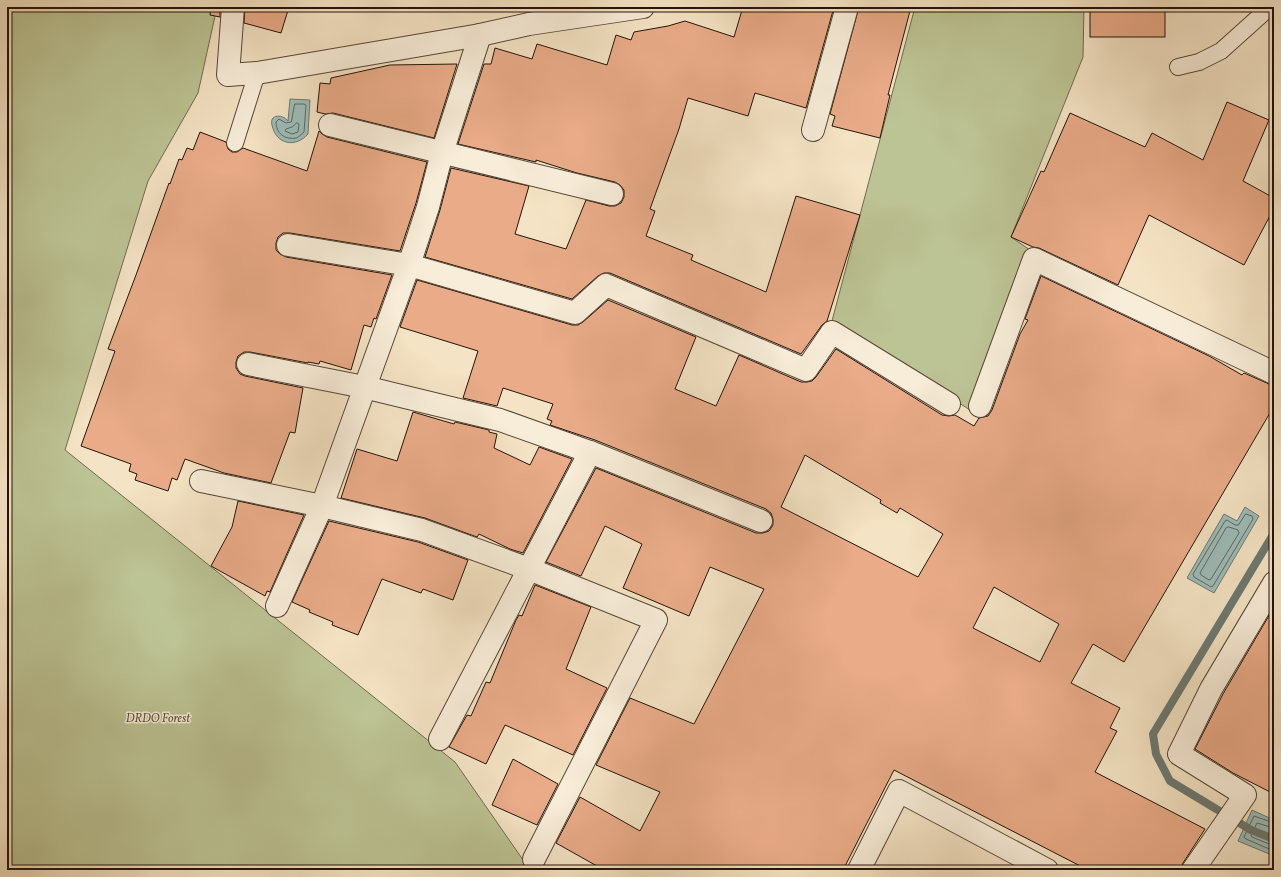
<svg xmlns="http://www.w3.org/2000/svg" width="1281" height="877" font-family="Vollkorn,serif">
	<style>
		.green { fill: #bcc394; stroke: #706b4e }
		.water { fill: #9dbdba; stroke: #6d7972 }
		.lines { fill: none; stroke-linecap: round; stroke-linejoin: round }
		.shore { stroke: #606860; stroke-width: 1 }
		.stream { stroke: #6d7972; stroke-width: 8 }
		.building { fill: #e9ab88; stroke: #241307; fill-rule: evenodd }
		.lane-casing { stroke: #584736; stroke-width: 18 }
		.street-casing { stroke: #584736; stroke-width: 24 }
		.lane { stroke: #f8edd9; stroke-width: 16 }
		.street { stroke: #f8edd9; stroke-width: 22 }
		.labels { text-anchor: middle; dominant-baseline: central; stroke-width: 3; stroke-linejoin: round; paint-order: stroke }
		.park-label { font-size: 12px; font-style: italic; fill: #595138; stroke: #f8edd9 }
	</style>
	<rect width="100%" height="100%" fill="#f4e3c4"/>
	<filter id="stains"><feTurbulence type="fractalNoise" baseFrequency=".005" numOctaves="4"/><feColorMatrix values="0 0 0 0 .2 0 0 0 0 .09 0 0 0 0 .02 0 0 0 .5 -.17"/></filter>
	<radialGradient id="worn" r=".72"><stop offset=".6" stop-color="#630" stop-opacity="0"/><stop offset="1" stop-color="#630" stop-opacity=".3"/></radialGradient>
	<g class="green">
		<polygon points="7,7 217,7 198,93 148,181 65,450 455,762 530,870 7,870"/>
		<polygon points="915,7 1084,7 1083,57 1011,237 1030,250 970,410 832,321"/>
	</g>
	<g class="water">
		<path d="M290,99l20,1 -2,34c-12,14 -32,11 -36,-9 -3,-11 11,-11 16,-4z"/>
		<polygon points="1245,507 1259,516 1214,593 1187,578 1224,514 1237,521"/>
		<polygon points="1252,810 1274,820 1274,856 1238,841"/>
	</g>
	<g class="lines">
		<g class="shore">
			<path d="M295,104h9l2,1 -2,27 -7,6c-12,2 -21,-4 -21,-16l3,-3 7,4 5,-1z"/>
			<polygon points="297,123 299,124 298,132 292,134 285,131 286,129 292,127"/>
			<polygon points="1246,514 1252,516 1253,519 1213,586 1211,587 1194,577 1193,574 1225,521 1227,520 1235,525 1238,525"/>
			<polygon points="1229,527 1238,530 1239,533 1211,579 1209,580 1201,575 1200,573 1226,528"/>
			<polyline points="1274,823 1254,816 1244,837 1246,839 1274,851"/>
			<polyline points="1274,828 1257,823 1251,835 1252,837 1274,846"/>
		</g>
		<polyline class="stream" points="1274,533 1153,734 1156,754 1170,781 1251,830 1274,839"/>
	</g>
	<g class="building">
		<polygon points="211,7 220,7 220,17 210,15"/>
		<polygon points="245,7 289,7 281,33 244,23"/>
		<polygon points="766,7 834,7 806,108 755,93 748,116 688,98 679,129 650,209 655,211 646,236 693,255 691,260 766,292 796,196 860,215 827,321 822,325 801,354 610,273 604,273 598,276 572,299 425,257 440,210 451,168 529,186 515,234 566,249 586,200 609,206 615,206 621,203 624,197 624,190 620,185 615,182 577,173 536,160 536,162 458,144 484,64 491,64 495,48 532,59 537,44 607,65 616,35 631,40 634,32 668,26 685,21 734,37 742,10"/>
		<polygon points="859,7 911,7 888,95 890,95 880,138 832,126 835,116 830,114"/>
		<rect x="1090" y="7" width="75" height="30"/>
		<polygon points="457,64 434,138 333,113 325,114 317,112 320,83 330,84 331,78 390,65"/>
		<polygon points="1227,102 1269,120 1243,181 1274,198 1274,208 1244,265 1149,215 1118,285 1039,248 1033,247 1011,237 1041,171 1044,172 1070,113 1145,147 1152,133 1203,160"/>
		<polygon points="319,131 322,134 327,137 427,162 416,203 400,251 290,233 283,233 278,237 276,243 276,250 280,254 286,257 392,275 376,319 374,318 371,327 364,325 351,370 320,361 319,364 308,362 308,363 250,352 244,352 238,356 236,362 236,368 240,374 245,376 303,388 295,433 290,432 271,483 224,473 185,459 177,480 172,478 168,491 135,480 137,474 129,471 131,464 81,446 115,351 108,349 136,275 169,183 170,184 179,159 182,160 187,148 193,150 200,132 226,142 228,149 232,152 237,152 243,148 307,171"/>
		<path d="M1041,276l168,80 33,19 2,-2 25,11 5,1v21l-150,256 -31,-18 -22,39 49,25 -10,20 7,3 -22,41 110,57 -22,34 -2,7h-93l-194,-100 -51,100h-239l-48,-27 24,-46 60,34 20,-39 -64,-27 34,-67 64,26 70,-135 -54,-22 -21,49 -66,-28 19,-44 -37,-18 -24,50 -35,-14 50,-94 160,65h7l6,-2 4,-6v-6l-2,-6 -5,-4 -171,-69 -45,-15 2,-4 -5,-2 6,-15 -50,-16 -6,18 -34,-8 15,-47 -78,-24 17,-47 155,45h6l5,-3 25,-22 88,37 -21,52 41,17 23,-51 62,27h6l5,-1 4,-4 20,-28 106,66 7,1 6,-1 19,11 5,-8 9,-2 4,-6 28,-76 8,-14 -3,-1zM805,455l76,45 -1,3 17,10 3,-5 43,26 -25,43 -137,-70zM994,587l65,37 -19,38 -67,-34z"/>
		<polygon points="413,412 454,424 455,422 489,430 489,432 497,434 494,448 530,465 539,447 572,459 523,553 510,549 479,534 477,537 425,518 341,498 357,449 397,461"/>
		<polygon points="238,501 304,515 270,592 267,591 265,596 211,566 232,527"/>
		<polygon points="329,521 418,542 468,560 453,600 423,589 421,593 382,579 358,635 332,625 333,622 309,612 310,610 292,602"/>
		<polygon points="535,585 591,607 566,669 607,688 573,755 505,725 486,764 449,747 467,715 471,716 486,682 490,683 516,620 519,615 522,616"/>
		<polygon points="1274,607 1274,794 1233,773 1195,749 1223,694"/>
		<polygon points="513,759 558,784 537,825 492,805"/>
	</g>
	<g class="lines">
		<defs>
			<g id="lane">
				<polyline points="1178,67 1199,62 1221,51 1270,7"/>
				<polyline points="235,143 257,73"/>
			</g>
			<g id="street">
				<polyline points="233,7 228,75 257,73 480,35 529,24 643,7"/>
				<polyline points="330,125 612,194"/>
				<polyline points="813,130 847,7"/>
				<polyline points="288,245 409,265 575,313 606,285 806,370 832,332 949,404"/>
				<polyline points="248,364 364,387 500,420 590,452 761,521"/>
				<polyline points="980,406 1034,259 1274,373"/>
				<polyline points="201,481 322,506 422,530 529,569 656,620 534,859"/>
				<polyline points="277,606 322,506 409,265 428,207 442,153 480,35"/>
				<polyline points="440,739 590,452"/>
				<polyline points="859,870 899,791 1047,870"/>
				<polyline points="1193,870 1245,795 1179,754 1211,689 1274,583"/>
			</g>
		</defs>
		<use href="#lane" class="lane-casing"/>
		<use href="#street" class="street-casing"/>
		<use href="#lane" class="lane"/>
		<use href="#street" class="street"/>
	</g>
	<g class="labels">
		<g class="park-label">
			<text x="158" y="719">DRDO Forest</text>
		</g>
	</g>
	<rect width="1281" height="877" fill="none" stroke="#f4e3c4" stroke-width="24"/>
	<rect x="8" y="8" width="1265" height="861" fill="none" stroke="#241307" stroke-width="2"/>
	<rect x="12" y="12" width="1257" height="853" fill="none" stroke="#241307"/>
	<rect width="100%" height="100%" filter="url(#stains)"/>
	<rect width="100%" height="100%" fill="url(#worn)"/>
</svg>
